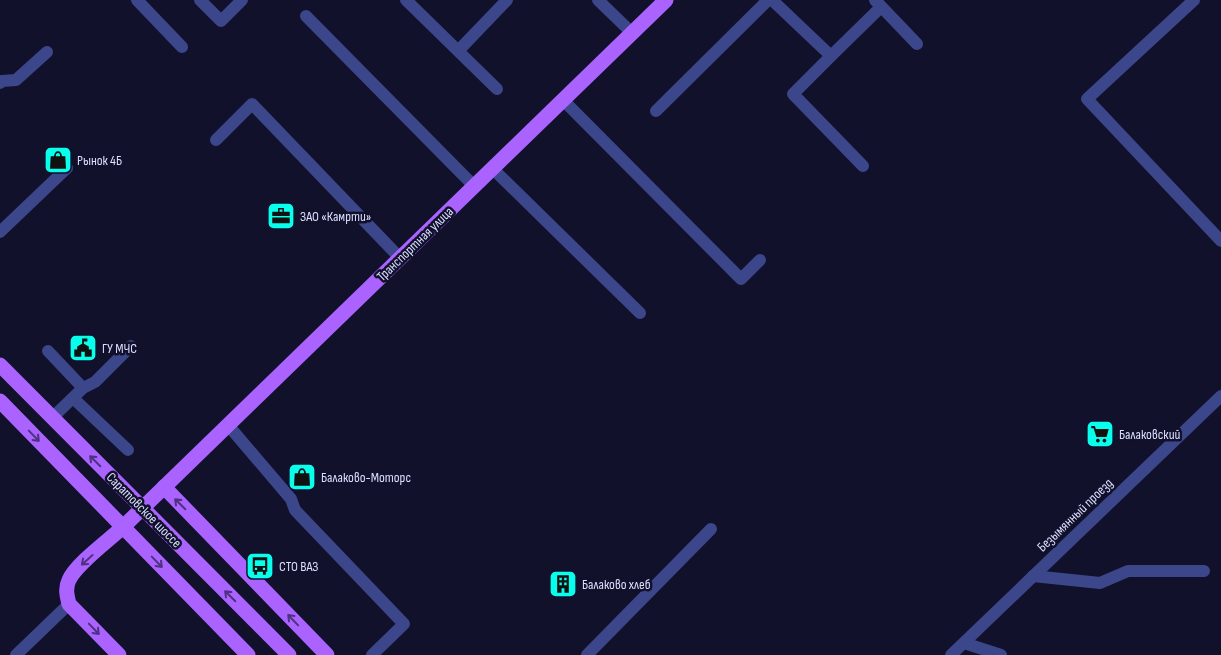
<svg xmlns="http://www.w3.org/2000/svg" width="1221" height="655" font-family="'Sofia Sans Condensed',sans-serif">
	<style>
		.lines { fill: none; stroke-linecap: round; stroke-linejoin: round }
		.minor { stroke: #3c478b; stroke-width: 12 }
		.major { stroke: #aa63ff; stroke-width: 15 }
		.oneway { stroke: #4e3280 }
		.labels { text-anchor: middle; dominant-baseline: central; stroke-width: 5; stroke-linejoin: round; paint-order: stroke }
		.poi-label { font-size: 14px; fill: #dcdfff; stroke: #11112c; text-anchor: start }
		.street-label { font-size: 14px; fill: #dcdfff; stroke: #11112c }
	</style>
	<rect width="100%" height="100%" fill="#11112c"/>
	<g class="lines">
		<g class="minor">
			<polyline points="137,0 182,47"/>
			<polyline points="200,0 221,21 242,0"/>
			<polyline points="406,0 497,89"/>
			<polyline points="598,0 632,33"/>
			<polyline points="772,0 831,56 793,94 863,166"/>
			<polyline points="875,0 917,44"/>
			<polyline points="1194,0 1087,99 1221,241"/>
			<polyline points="306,16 474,186"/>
			<polyline points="459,50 507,0"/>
			<polyline points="831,56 881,7"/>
			<polyline points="0,83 2,81 16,80 47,52"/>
			<polyline points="563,100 741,279 760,260"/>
			<polyline points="656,111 768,0"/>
			<polyline points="216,140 252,104 400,258"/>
			<polyline points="492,168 640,313"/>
			<polyline points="0,232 67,168"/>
			<polyline points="48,351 83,388"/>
			<polyline points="73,398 128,450"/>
			<polyline points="52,418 83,388 95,382 131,346"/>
			<polyline points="228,425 291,499 295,510 404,624 372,655"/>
			<polyline points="1033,576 1100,583 1128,571 1204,571"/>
			<polyline points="964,643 1001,655"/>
			<polyline points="16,655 69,604"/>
			<polyline points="587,655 711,529"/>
			<polyline points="951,655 1221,396"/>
		</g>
		<g class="major">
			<polyline points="0,365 289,655"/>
			<polyline points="0,401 248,655"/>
			<polyline points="164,487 327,655"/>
			<path d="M119,655l-50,-51c-2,-8 -4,-16 0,-24 7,-16 40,-40 54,-53l543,-527"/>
		</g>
	</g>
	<defs><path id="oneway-shaft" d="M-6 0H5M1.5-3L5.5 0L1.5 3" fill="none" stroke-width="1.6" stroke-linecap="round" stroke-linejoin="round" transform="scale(1.25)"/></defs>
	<g class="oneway">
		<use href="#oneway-shaft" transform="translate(34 436) rotate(46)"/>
		<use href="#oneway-shaft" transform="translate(95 461) rotate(-135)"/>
		<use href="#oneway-shaft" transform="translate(180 504) rotate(-135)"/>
		<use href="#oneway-shaft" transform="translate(87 560) rotate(138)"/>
		<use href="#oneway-shaft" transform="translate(157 562) rotate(46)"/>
		<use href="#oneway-shaft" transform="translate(230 596) rotate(-135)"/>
		<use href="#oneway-shaft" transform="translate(293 620) rotate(-134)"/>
		<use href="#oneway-shaft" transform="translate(94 629) rotate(46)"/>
	</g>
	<defs>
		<symbol id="shop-square" viewBox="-11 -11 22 22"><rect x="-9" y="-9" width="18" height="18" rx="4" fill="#08ffec" stroke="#11112c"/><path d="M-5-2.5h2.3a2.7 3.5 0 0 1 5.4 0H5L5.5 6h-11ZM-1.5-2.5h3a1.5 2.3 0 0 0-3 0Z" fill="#111"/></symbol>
		<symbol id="office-square" viewBox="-11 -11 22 22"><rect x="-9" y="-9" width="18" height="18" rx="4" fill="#08ffec" stroke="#11112c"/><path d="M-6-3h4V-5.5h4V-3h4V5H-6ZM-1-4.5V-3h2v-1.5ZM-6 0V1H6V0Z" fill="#111"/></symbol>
		<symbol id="civic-square" viewBox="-11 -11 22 22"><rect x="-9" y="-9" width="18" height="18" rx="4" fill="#08ffec" stroke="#11112c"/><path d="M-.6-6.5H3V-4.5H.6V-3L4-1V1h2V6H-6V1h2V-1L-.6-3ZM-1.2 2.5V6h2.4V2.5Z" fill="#111"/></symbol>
		<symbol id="supermarket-square" viewBox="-11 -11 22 22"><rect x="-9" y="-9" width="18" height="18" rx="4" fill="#08ffec" stroke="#11112c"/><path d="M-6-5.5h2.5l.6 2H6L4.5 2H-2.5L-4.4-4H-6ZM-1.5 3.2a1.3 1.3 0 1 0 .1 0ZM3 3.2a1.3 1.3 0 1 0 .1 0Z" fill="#111"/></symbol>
		<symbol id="bus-square" viewBox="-11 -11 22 22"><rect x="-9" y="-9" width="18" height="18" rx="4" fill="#08ffec" stroke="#11112c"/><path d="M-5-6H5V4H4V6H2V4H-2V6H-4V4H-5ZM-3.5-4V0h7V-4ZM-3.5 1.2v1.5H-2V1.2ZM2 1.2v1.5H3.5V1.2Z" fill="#111"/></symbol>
		<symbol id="building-square" viewBox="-11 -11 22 22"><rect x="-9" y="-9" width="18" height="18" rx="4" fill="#08ffec" stroke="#11112c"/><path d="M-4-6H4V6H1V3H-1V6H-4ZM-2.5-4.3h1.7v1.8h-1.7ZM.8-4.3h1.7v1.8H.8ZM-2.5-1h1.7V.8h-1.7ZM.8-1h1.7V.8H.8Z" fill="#111"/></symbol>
	</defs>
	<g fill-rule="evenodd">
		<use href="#shop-square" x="42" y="144" width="32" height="32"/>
		<use href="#office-square" x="265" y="200" width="32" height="32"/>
		<use href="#civic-square" x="67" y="332" width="32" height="32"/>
		<use href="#supermarket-square" x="1084" y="418" width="32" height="32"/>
		<use href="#shop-square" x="286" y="461" width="32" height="32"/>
		<use href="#bus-square" x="244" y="550" width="32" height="32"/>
		<use href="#building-square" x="547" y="568" width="32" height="32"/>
	</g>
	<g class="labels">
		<g class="poi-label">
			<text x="77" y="160">Рынок 4Б</text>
			<text x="300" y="216">ЗАО «Камрти»</text>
			<text x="102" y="348">ГУ МЧС</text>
			<text x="1119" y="434">Балаковский</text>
			<text x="321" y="477">Балаково-Моторс</text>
			<text x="279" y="566">СТО ВАЗ</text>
			<text x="582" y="584">Балаково хлеб</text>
		</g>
		<g class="street-label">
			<text transform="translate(415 244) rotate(-44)">Транспортная улица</text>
			<text transform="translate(144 510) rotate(45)">Саратовское шоссе</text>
			<text transform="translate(1075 515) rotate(-44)">Безымянный проезд</text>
		</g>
	</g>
</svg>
